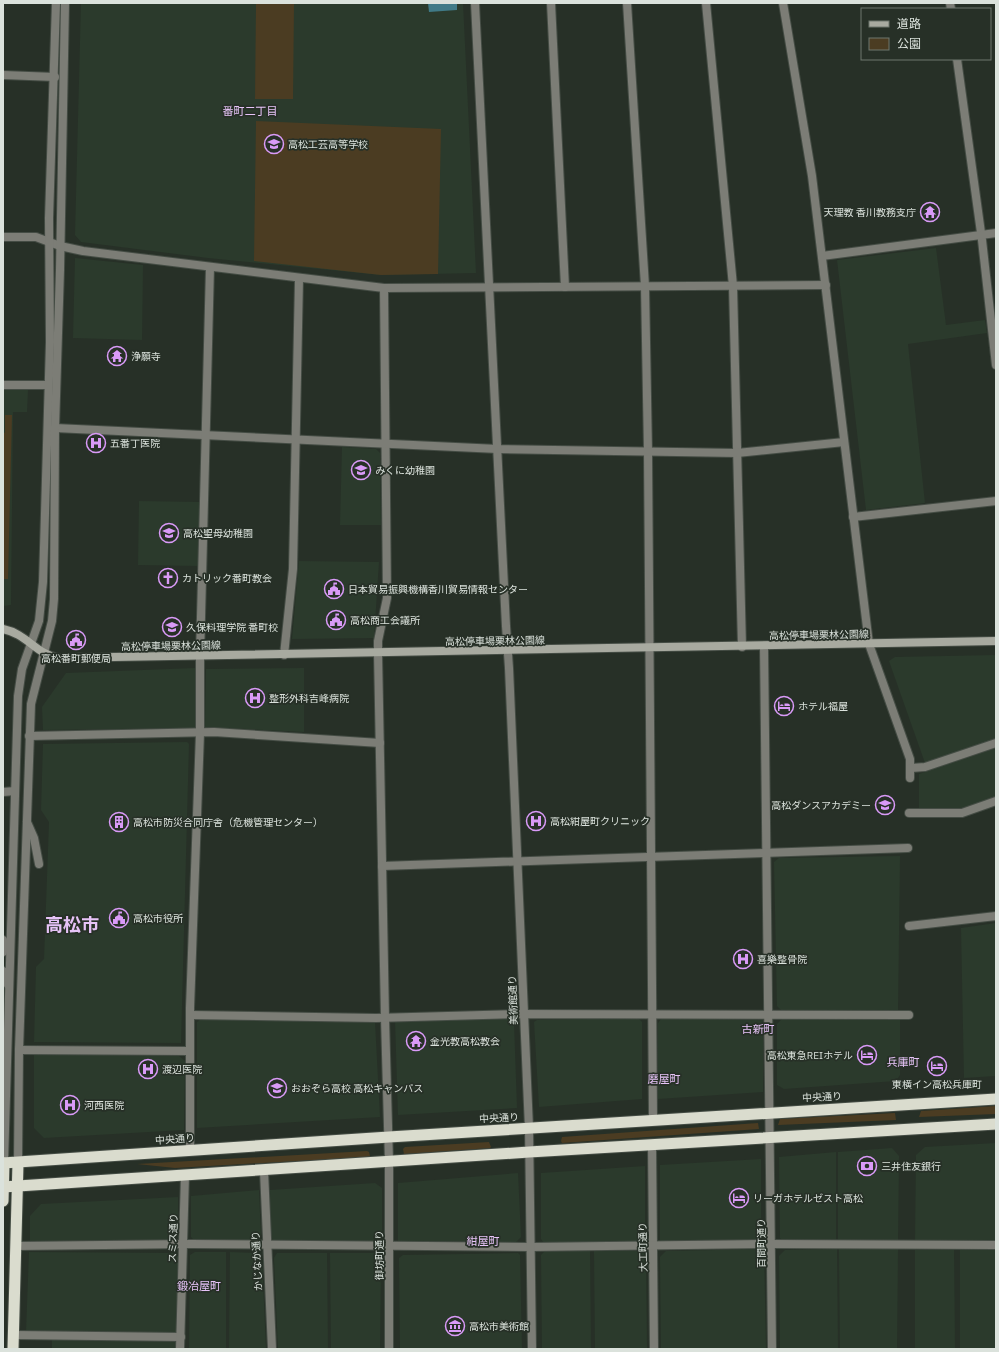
<svg xmlns="http://www.w3.org/2000/svg" width="999" height="1352" font-family="'IBM Plex Sans','Noto Sans JP',sans-serif">
	<style>
		.built { fill: #2b3a2c }
		.green { fill: #4b3c22 }
		.water { fill: #407a87 }
		.lines { fill: none; stroke-linecap: round; stroke-linejoin: round }
		.minor-casing { stroke: #444c44; stroke-width: 10 }
		.tertiary-casing { stroke: #444c44; stroke-width: 10 }
		.secondary-casing { stroke: #444c44; stroke-width: 10 }
		.trunk-casing { stroke: #444c44; stroke-width: 13 }
		.minor { stroke: #7c7d76; stroke-width: 8 }
		.tertiary { stroke: #7c7d76; stroke-width: 8 }
		.secondary { stroke: #a8aaa0; stroke-width: 8 }
		.trunk { stroke: #dadcce; stroke-width: 11 }
		.labels { text-anchor: middle; dominant-baseline: central; stroke-width: 3.5; stroke-linejoin: round; paint-order: stroke }
		.poi-label { font-size: 10px; fill: #dbe2dc; stroke: #273027; text-anchor: start }
		.street-label { font-size: 10px; fill: #dbe2dc; stroke: #273027 }
		.neighbourhood-label { font-size: 11px; fill: #e6c3f7; stroke: #273027 }
		.town-label { font-size: 18px; font-weight: bold; fill: #e6c3f7; stroke: #273027 }
	</style>
	<rect width="100%" height="100%" fill="#273027"/>
	<g class="built">
		<polygon points="81,3 463,3 476,273 381,275 208,258 81,242 75,235"/>
		<polygon points="936,248 946,325 985,320 987,333 908,344 925,503 866,510 837,260"/>
		<polygon points="75,258 143,265 142,340 73,338"/>
		<polygon points="3,390 28,390 27,412 13,412 11,605 3,606"/>
		<polygon points="342,447 376,449 380,453 381,525 340,525"/>
		<polygon points="139,501 200,502 198,566 138,565"/>
		<polygon points="299,561 379,562 374,638 292,639"/>
		<polygon points="996,655 996,739 925,763 889,661 895,657"/>
		<polygon points="195,668 196,728 43,730 42,707 66,673"/>
		<polygon points="304,668 304,732 205,727 206,669"/>
		<polygon points="187,742 189,744 181,1043 34,1042 36,967 44,959 49,822 41,810 43,744"/>
		<polygon points="996,748 996,798 961,810 919,810 919,774"/>
		<polygon points="900,856 898,1010 781,1010 777,1006 774,862 779,858"/>
		<polygon points="996,923 996,1076 964,1078 961,928"/>
		<polygon points="638,1018 642,1022 642,1099 539,1107 534,1022 537,1020"/>
		<polygon points="662,1018 763,1020 763,1092 658,1099 658,1023"/>
		<polygon points="201,1019 375,1022 380,1117 197,1128 197,1022"/>
		<polygon points="509,1019 514,1023 517,1108 398,1115 395,1020"/>
		<polygon points="782,1019 900,1019 900,1075 896,1081 784,1089 777,1085 777,1024"/>
		<polygon points="34,1054 179,1056 185,1061 184,1130 44,1138 34,1128"/>
		<polygon points="996,1143 996,1242 915,1243 916,1155 925,1147"/>
		<polygon points="892,1148 899,1156 898,1240 838,1240 838,1152"/>
		<polygon points="836,1152 836,1240 783,1241 780,1238 779,1157"/>
		<polygon points="761,1159 761,1240 663,1244 660,1240 660,1165"/>
		<polygon points="645,1166 645,1239 640,1243 544,1243 541,1239 541,1173"/>
		<polygon points="518,1173 521,1237 516,1242 398,1241 398,1183"/>
		<polygon points="375,1183 382,1188 382,1242 276,1242 271,1238 270,1190"/>
		<polygon points="259,1190 261,1237 258,1240 195,1241 191,1237 191,1196"/>
		<polygon points="178,1197 178,1236 174,1240 30,1241 30,1216 41,1204"/>
		<polygon points="764,1249 766,1349 661,1349 660,1257 666,1251"/>
		<polygon points="837,1249 838,1349 780,1349 779,1256 785,1250"/>
		<polygon points="839,1249 898,1249 897,1349 840,1349"/>
		<polygon points="996,1249 996,1349 960,1349 960,1250"/>
		<polygon points="546,1250 590,1250 591,1349 542,1349 541,1255"/>
		<polygon points="915,1250 954,1250 955,1349 915,1349"/>
		<polygon points="594,1251 642,1251 646,1255 647,1349 595,1349"/>
		<polygon points="29,1252 175,1253 179,1258 178,1330 173,1334 26,1332"/>
		<polygon points="195,1252 226,1252 226,1349 189,1349 190,1255"/>
		<polygon points="230,1252 258,1253 262,1257 266,1349 229,1349"/>
		<polygon points="277,1253 327,1253 328,1349 278,1349 274,1258"/>
		<polygon points="330,1253 377,1253 381,1257 380,1349 331,1349"/>
		<polygon points="518,1253 520,1255 522,1349 400,1349 399,1258 403,1255"/>
		<polygon points="52,1339 173,1340 177,1344 177,1349 52,1349"/>
	</g>
	<g class="green">
		<polygon points="256,3 294,3 293,99 255,99"/>
		<polygon points="256,121 441,129 438,274 381,275 254,261"/>
		<polygon points="5,415 12,415 8,579 3,579 3,432 5,433"/>
		<polygon points="996,1106 996,1114 919,1117 921,1111"/>
		<polygon points="895,1113 896,1120 778,1125 780,1119"/>
		<polygon points="758,1123 759,1129 562,1143 561,1141 562,1137"/>
		<polygon points="489,1142 491,1147 490,1148 404,1154 403,1149 405,1147"/>
		<polygon points="367,1151 369,1152 370,1156 367,1157 175,1168 137,1164"/>
	</g>
	<polygon class="water" points="428,3 457,3 457,10 429,12"/>
	<g class="lines">
		<defs>
			<g id="minor">
				<polyline points="551,3 565,287"/>
				<polyline points="627,3 645,286 648,452 653,1119"/>
				<polyline points="706,3 733,286 742,647"/>
				<polyline points="950,3 951,9"/>
				<polyline points="957,59 982,240 996,365"/>
				<polyline points="3,75 55,77"/>
				<polyline points="822,256 996,233"/>
				<polyline points="384,288 387,598 378,641 378,653 385,1018 389,1162 389,1349"/>
				<polyline points="3,385 48,385"/>
				<polyline points="55,428 498,449 737,453 844,442"/>
				<polyline points="853,517 996,501"/>
				<polyline points="869,644 910,759 910,778"/>
				<polyline points="764,646 772,1349"/>
				<polyline points="284,655 293,569 299,279"/>
				<polyline points="29,736 214,732 380,743"/>
				<polyline points="911,768 925,767 996,743"/>
				<polyline points="3,792 15,791"/>
				<polyline points="909,813 962,813 996,801"/>
				<polyline points="27,822 34,838 39,864"/>
				<polyline points="382,866 908,848"/>
				<polyline points="909,926 996,916"/>
				<polyline points="3,940 3,952"/>
				<polyline points="3,971 3,977 8,985"/>
				<polyline points="190,1015 376,1018 516,1014 909,1015"/>
				<polyline points="19,1050 190,1051"/>
				<polyline points="652,1145 654,1349"/>
				<polyline points="190,1150 190,1008 200,733 200,656 210,267"/>
				<polyline points="264,1171 272,1349"/>
				<polyline points="16,1246 191,1244 530,1247 771,1244 996,1245"/>
				<polyline points="13,1335 181,1337"/>
				<polyline points="180,1349 185,1175"/>
			</g>
			<g id="tertiary">
				<polyline points="475,3 506,626 509,668 529,1128 532,1349"/>
				<polyline points="783,3 812,176 869,644"/>
				<polyline points="3,237 36,237 60,246 83,251 384,288 826,285"/>
				<polyline points="4,1163 18,696 22,669 39,621 43,582 50,342 49,218 56,3"/>
				<polyline points="18,1163 19,1050 31,704 52,621 54,599 55,428 60,270 65,3"/>
			</g>
			<path id="secondary" d="M3,629c24,5 33,25 55,29l938,-17"/>
			<g id="trunk">
				<polyline points="3,1163 389,1137 996,1099"/>
				<polyline points="3,1187 529,1152 996,1124"/>
				<polyline points="3,1201 4,1163"/>
				<polyline points="13,1349 18,1163"/>
			</g>
		</defs>
		<use href="#minor" class="minor-casing"/>
		<use href="#tertiary" class="tertiary-casing"/>
		<use href="#secondary" class="secondary-casing"/>
		<use href="#trunk" class="trunk-casing"/>
		<use href="#minor" class="minor"/>
		<use href="#tertiary" class="tertiary"/>
		<use href="#secondary" class="secondary"/>
		<use href="#trunk" class="trunk"/>
	</g>
	<defs>
		<symbol id="school-ring" viewBox="-11 -11 22 22"><circle r="9.5" fill="#273027" stroke="#d99af7" stroke-width="1.5"/><path d="M0-5L7-2L0 1L-7-2ZM-4 1L0 2.5L4 1V4Q0 6-4 4Z" fill="#d99af7"/></symbol>
		<symbol id="temple-ring" viewBox="-11 -11 22 22"><circle r="9.5" fill="#273027" stroke="#d99af7" stroke-width="1.5"/><path d="M0-6L5-2H3V0L6.5 2.5H4V6H1.5V3h-3V6H-4V2.5H-6.5L-3 0V-2H-5Z" fill="#d99af7"/></symbol>
		<symbol id="hospital-ring" viewBox="-11 -11 22 22"><circle r="9.5" fill="#273027" stroke="#d99af7" stroke-width="1.5"/><path d="M-5-5h3v3.5h4V-5h3V5h-3V1.5h-4V5h-3Z" fill="#d99af7"/></symbol>
		<symbol id="church-ring" viewBox="-11 -11 22 22"><circle r="9.5" fill="#273027" stroke="#d99af7" stroke-width="1.5"/><path d="M-1.2-6h2.4v3.5h3.3v2.4h-3.3V6h-2.4V-.1h-3.3v-2.4h3.3Z" fill="#d99af7"/></symbol>
		<symbol id="civic-ring" viewBox="-11 -11 22 22"><circle r="9.5" fill="#273027" stroke="#d99af7" stroke-width="1.5"/><path d="M-.6-6.5H3V-4.5H.6V-3L4-1V1h2V6H-6V1h2V-1L-.6-3ZM-1.2 2.5V6h2.4V2.5Z" fill="#d99af7"/></symbol>
		<symbol id="hotel-ring" viewBox="-11 -11 22 22"><circle r="9.5" fill="#273027" stroke="#d99af7" stroke-width="1.5"/><path d="M-6-4.5h1.5V1H6V5H4.5V3h-9V5H-6ZM-4 0a1.8 1.8 0 1 1 3.6 0ZM.5 0V-2.5h3Q6-2.5 6 0Z" fill="#d99af7"/></symbol>
		<symbol id="building-ring" viewBox="-11 -11 22 22"><circle r="9.5" fill="#273027" stroke="#d99af7" stroke-width="1.5"/><path d="M-4-6H4V6H1V3H-1V6H-4ZM-2.5-4.3h1.7v1.8h-1.7ZM.8-4.3h1.7v1.8H.8ZM-2.5-1h1.7V.8h-1.7ZM.8-1h1.7V.8H.8Z" fill="#d99af7"/></symbol>
		<symbol id="bank-ring" viewBox="-11 -11 22 22"><circle r="9.5" fill="#273027" stroke="#d99af7" stroke-width="1.5"/><path d="M-6-4H6V4H-6ZM0-2.3a2.3 2.3 0 1 0 0 4.6a2.3 2.3 0 1 0 0-4.6Z" fill="#d99af7"/></symbol>
		<symbol id="museum-ring" viewBox="-11 -11 22 22"><circle r="9.5" fill="#273027" stroke="#d99af7" stroke-width="1.5"/><path d="M0-6L6-3V-2H-6V-3ZM-5-1h2V3h-2ZM-1-1h2V3h-2ZM3-1h2V3H3ZM-6 4H6V6H-6Z" fill="#d99af7"/></symbol>
	</defs>
	<g fill-rule="evenodd">
		<use href="#school-ring" x="263" y="133" width="22" height="22"/>
		<use href="#temple-ring" x="919" y="201" width="22" height="22"/>
		<use href="#temple-ring" x="106" y="345" width="22" height="22"/>
		<use href="#hospital-ring" x="85" y="432" width="22" height="22"/>
		<use href="#school-ring" x="350" y="459" width="22" height="22"/>
		<use href="#school-ring" x="158" y="522" width="22" height="22"/>
		<use href="#church-ring" x="157" y="567" width="22" height="22"/>
		<use href="#civic-ring" x="323" y="578" width="22" height="22"/>
		<use href="#civic-ring" x="325" y="609" width="22" height="22"/>
		<use href="#school-ring" x="161" y="616" width="22" height="22"/>
		<use href="#civic-ring" x="65" y="629" width="22" height="22"/>
		<use href="#hospital-ring" x="244" y="687" width="22" height="22"/>
		<use href="#hotel-ring" x="773" y="695" width="22" height="22"/>
		<use href="#school-ring" x="874" y="794" width="22" height="22"/>
		<use href="#hospital-ring" x="525" y="810" width="22" height="22"/>
		<use href="#building-ring" x="108" y="811" width="22" height="22"/>
		<use href="#civic-ring" x="108" y="907" width="22" height="22"/>
		<use href="#hospital-ring" x="732" y="948" width="22" height="22"/>
		<use href="#temple-ring" x="405" y="1030" width="22" height="22"/>
		<use href="#hotel-ring" x="856" y="1044" width="22" height="22"/>
		<use href="#hotel-ring" x="926" y="1055" width="22" height="22"/>
		<use href="#hospital-ring" x="137" y="1058" width="22" height="22"/>
		<use href="#school-ring" x="266" y="1077" width="22" height="22"/>
		<use href="#hospital-ring" x="59" y="1094" width="22" height="22"/>
		<use href="#bank-ring" x="856" y="1155" width="22" height="22"/>
		<use href="#hotel-ring" x="728" y="1187" width="22" height="22"/>
		<use href="#museum-ring" x="444" y="1315" width="22" height="22"/>
	</g>
	<g class="labels">
		<g class="poi-label">
			<text x="288" y="144">高松工芸高等学校</text>
			<text x="916" y="212" text-anchor="end">天理教 香川教務支庁</text>
			<text x="131" y="356">浄願寺</text>
			<text x="110" y="443">五番丁医院</text>
			<text x="375" y="470">みくに幼稚園</text>
			<text x="183" y="533">高松聖母幼稚園</text>
			<text x="182" y="578">カトリック番町教会</text>
			<text x="348" y="589">日本貿易振興機構香川貿易情報センター</text>
			<text x="350" y="620">高松商工会議所</text>
			<text x="186" y="627">久保料理学院 番町校</text>
			<text x="76" y="658" text-anchor="middle">高松番町郵便局</text>
			<text x="269" y="698">整形外科吉峰病院</text>
			<text x="798" y="706">ホテル福屋</text>
			<text x="871" y="805" text-anchor="end">高松ダンスアカデミー</text>
			<text x="550" y="821">高松紺屋町クリニック</text>
			<text x="133" y="822">高松市防災合同庁舎（危機管理センター）</text>
			<text x="133" y="918">高松市役所</text>
			<text x="757" y="959">喜樂整骨院</text>
			<text x="430" y="1041">金光教高松教会</text>
			<text x="853" y="1055" text-anchor="end">高松東急REIホテル</text>
			<text x="162" y="1069">渡辺医院</text>
			<text x="937" y="1084" text-anchor="middle">東横イン高松兵庫町</text>
			<text x="291" y="1088">おおぞら高校 高松キャンパス</text>
			<text x="84" y="1105">河西医院</text>
			<text x="881" y="1166">三井住友銀行</text>
			<text x="753" y="1198">リーガホテルゼスト高松</text>
			<text x="469" y="1326">高松市美術館</text>
		</g>
		<g class="street-label">
			<text transform="translate(819 635) rotate(-1)">高松停車場栗林公園線</text>
			<text transform="translate(495 641) rotate(-1)">高松停車場栗林公園線</text>
			<text transform="translate(171 646) rotate(-1)">高松停車場栗林公園線</text>
			<text transform="translate(513 1000) rotate(-92)">美術館通り</text>
			<text transform="translate(822 1097) rotate(-3)">中央通り</text>
			<text transform="translate(499 1118) rotate(-3)">中央通り</text>
			<text transform="translate(175 1139) rotate(-4)">中央通り</text>
			<text transform="translate(173 1238) rotate(-88)">スミス通り</text>
			<text transform="translate(761 1243) rotate(-90)">百間町通り</text>
			<text transform="translate(643 1247) rotate(-91)">大工町通り</text>
			<text transform="translate(379 1255) rotate(-90)">御坊町通り</text>
			<text transform="translate(257 1261) rotate(-93)">かじなか通り</text>
		</g>
		<g class="neighbourhood-label">
			<text x="250" y="111">番町二丁目</text>
			<text x="758" y="1029">古新町</text>
			<text x="903" y="1062">兵庫町</text>
			<text x="664" y="1079">磨屋町</text>
			<text x="483" y="1241">紺屋町</text>
			<text x="199" y="1286">鍛冶屋町</text>
		</g>
		<g class="town-label">
			<text x="72" y="924">高松市</text>
		</g>
	</g>
	<rect width="999" height="1352" fill="none" stroke="#dbe2dc" stroke-width="8"/>
	<rect x="861" y="8" width="130" height="52" fill="#273027" stroke="#6f776f"/>
	<rect x="869" y="21" width="20" height="6" fill="#a8aaa0" stroke="#6f776f"/>
	<text x="897" y="28" font-size="12" fill="#dbe2dc">道路</text>
	<rect x="869" y="38" width="20" height="12" fill="#4b3c22" stroke="#6f776f"/>
	<text x="897" y="48" font-size="12" fill="#dbe2dc">公園</text>
</svg>
